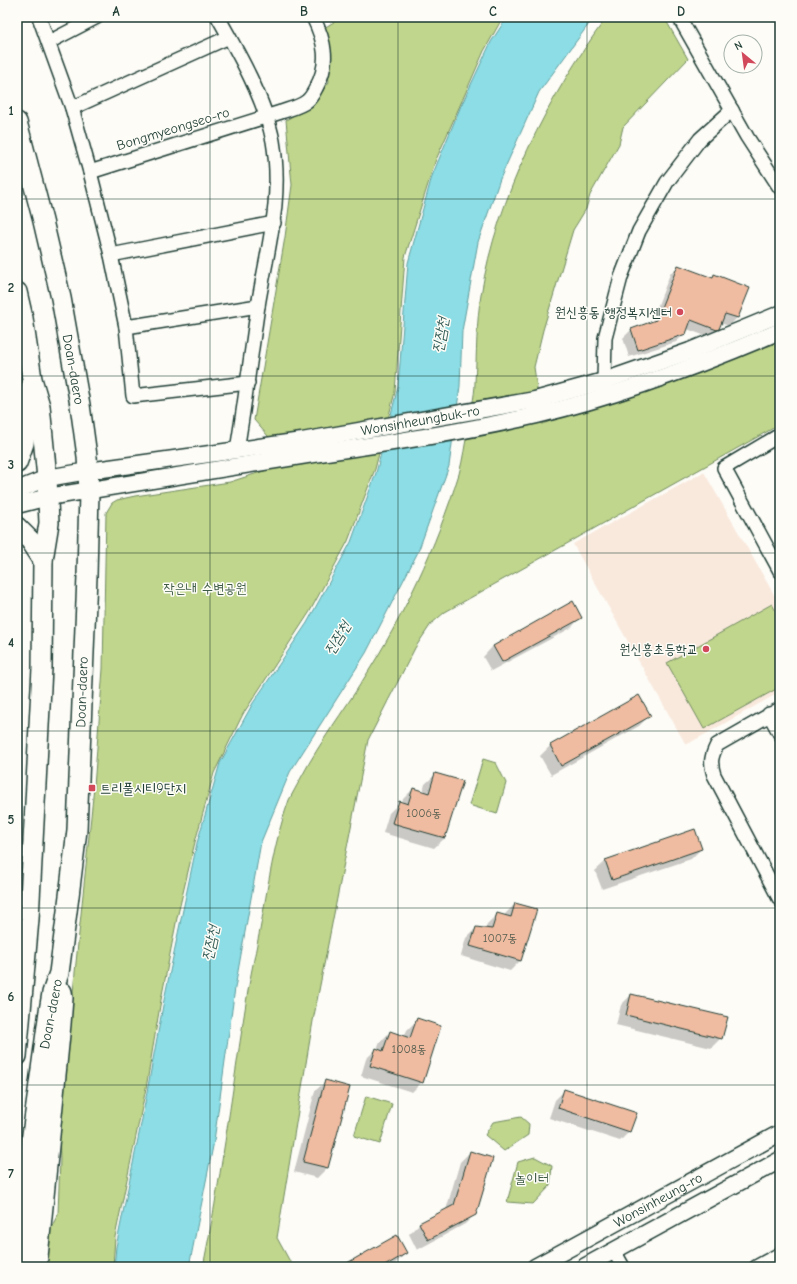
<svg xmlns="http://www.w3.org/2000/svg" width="797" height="1284" font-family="'Comic Neue','Poor Story',sans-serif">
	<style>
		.built { fill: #f9e9dd }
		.green { fill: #c0d68c; stroke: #708a60 }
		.water { fill: #8cdde5; stroke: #609d9e }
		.shadow { fill: #0003 }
		.building { fill: #f0bca1; stroke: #1f3d34 }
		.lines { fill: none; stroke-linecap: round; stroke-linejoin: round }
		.minor-casing { stroke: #1f3d34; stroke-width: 16 }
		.tertiary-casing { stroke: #1f3d34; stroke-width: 19 }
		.secondary-casing { stroke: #1f3d34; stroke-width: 22 }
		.minor { stroke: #fdfcf7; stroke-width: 13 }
		.tertiary { stroke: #fdfcf7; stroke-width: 16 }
		.secondary { stroke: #fdfcf7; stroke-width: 19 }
		.grid { fill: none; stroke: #1f3d34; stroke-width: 1; stroke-opacity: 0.55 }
		.poi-dot { fill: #d1495b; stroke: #fdfcf7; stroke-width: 1.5 }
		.labels { text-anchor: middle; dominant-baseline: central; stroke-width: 3; stroke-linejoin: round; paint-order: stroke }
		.number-label { font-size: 12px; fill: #535d4f }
		.street-label { font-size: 14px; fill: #1f3d34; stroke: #fdfcf7 }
		.poi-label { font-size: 14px; fill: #1f3d34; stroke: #fdfcf7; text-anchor: end }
		.park-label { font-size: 14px; fill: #3f5c46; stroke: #fdfcf7 }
		.water-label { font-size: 15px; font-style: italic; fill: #355d57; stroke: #fdfcf7 }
		.neatline { fill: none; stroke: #1f3d34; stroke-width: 1.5 }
		.grid-label { font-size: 13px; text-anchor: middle; font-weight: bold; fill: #1f3d34 }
	</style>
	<rect width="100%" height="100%" fill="#fdfcf7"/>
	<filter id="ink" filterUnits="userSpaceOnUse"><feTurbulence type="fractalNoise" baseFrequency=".025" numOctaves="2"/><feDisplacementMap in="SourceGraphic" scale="8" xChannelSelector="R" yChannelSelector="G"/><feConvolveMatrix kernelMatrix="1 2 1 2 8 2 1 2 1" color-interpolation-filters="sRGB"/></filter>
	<g filter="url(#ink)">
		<polygon class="built" points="704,472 780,605 780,692 686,745 573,544"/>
		<g class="green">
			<polygon points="342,17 503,17 484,51 435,162 405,257 395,392 375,469 348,541 309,613 243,714 214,773 195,842 177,918 161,1000 146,1088 115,1237 113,1267 47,1267 50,1230 58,1214 60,1159 59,1129 94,787 103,669 106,513 112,503 117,500 135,496 230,482 267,470 268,436 254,420 285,237 292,185 286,120 313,104 329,82 324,28"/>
			<path d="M607,17h57l24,42 -65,68 -4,17 -29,51 -4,14 -13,21 -30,100 -9,37 8,57 238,-82v87l-3,-3 -332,186 -14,12 -16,24 -47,92 -55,281 -36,217 16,29h-90c17,-83 28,-167 41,-251 4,-29 10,-57 16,-86 8,-43 14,-89 29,-130 4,-8 9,-16 13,-24 18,-34 41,-64 61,-96 41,-64 73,-133 96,-206 4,-15 6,-30 9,-46 2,-15 7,-31 7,-46 2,-29 1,-58 6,-87 16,-97 67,-199 126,-278z"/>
			<polygon points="772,604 780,619 780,687 704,729 667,663"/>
			<polygon points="483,759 496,763 506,783 497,814 469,805"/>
			<polygon points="366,1096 392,1104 380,1144 354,1136"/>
			<polygon points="521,1117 529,1124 528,1135 504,1151 485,1135 493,1122"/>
			<polygon points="535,1157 552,1166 550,1186 533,1204 507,1202 518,1162"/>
		</g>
		<polygon class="water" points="507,17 594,17 539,92 500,179 478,242 462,331 460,386 449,466 418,552 366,653 290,772 261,842 235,988 214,1141 189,1267 114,1267 116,1247 142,1119 164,1000 197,843 220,763 253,703 307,623 351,542 376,473 398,387 408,263 432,176 460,108 491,42"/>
		<g class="shadow">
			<polygon points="678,266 711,279 714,276 748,288 737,318 729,326 720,323 718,328 708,337 687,329 685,334 676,342 629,357 623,338 631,330 651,323 670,274"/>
			<polygon points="572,603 581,617 571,628 491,671 483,657 493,646"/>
			<polygon points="639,696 649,716 639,726 551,775 540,756 550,746"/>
			<polygon points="436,774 445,838 434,848 383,833 389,813 399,803 402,803 403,799 413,789 423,792 425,784"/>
			<polygon points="701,849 691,859 602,889 595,871 606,861"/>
			<polygon points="515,904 520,961 510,971 461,956 466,938 476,928 485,929 487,924 497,914 504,917 505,914"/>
			<polygon points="631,995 721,1038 711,1048 616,1025 621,1005"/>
			<polygon points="417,1020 422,1082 412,1092 361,1076 366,1059 376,1049 377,1050 380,1042 390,1032 404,1037 407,1030"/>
			<polygon points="326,1081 327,1168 317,1178 294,1172 315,1091"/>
			<polygon points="565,1090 630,1131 620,1141 549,1118 555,1100"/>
			<polygon points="470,1152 475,1214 465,1224 417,1250 409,1234 419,1224 446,1210 460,1162"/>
			<polygon points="406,1253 396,1263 389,1267 342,1267"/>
		</g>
		<g class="building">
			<polygon points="678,265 713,278 714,274 750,288 738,318 725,314 719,329 717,330 691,320 686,334 638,350 631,329 656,320"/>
			<polygon points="573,601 582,618 502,662 493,646"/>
			<polygon points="639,695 651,716 561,766 550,745"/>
			<polygon points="435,773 463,781 445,838 392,823 399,801 408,804 413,788 429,793"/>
			<polygon points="695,829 702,849 612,880 605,860"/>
			<polygon points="515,903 537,909 521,961 470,946 476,927 492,929 497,913 511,917"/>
			<polygon points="631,994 728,1017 722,1039 626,1015"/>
			<polygon points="417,1018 441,1026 423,1083 370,1066 376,1048 383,1051 390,1031 410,1038"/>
			<polygon points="325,1080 350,1087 328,1168 303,1162"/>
			<polygon points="564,1089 637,1113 630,1132 558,1108"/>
			<polygon points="470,1151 493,1158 476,1215 428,1240 419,1223 454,1205"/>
			<polygon points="397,1235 407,1253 383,1267 340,1267"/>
		</g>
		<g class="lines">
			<defs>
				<g id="minor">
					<polyline points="39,17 72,108 90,172 111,255 126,327 133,396 248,383"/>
					<path d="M218,17c21,37 47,83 55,124 10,59 -6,109 -15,165 -7,48 -13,96 -21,144"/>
					<polyline points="679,17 747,137 780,188"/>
					<polyline points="49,42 97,17"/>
					<polyline points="72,108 229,37"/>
					<path d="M90,172l191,-60c8,-3 19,-5 26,-11 4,-3 7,-9 9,-13 14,-25 9,-47 -3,-71"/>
					<polyline points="111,255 274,223"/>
					<polyline points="126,327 258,306"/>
					<polyline points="604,381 605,338 621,277 639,231 667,182 700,139 732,110"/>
					<polyline points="780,439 778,436 724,468 780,571"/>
					<path d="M780,709l-63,36c-6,12 -7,17 -3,30l66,125"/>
					<polyline points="769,714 780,734"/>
					<polyline points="614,1251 623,1267"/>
					<polyline points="756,1267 780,1254"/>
				</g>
				<g id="tertiary">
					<path id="s1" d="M17,490l30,-12 41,-7 214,-30 233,-41 69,-19 86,-30 90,-37"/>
					<path d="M17,505l31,-8c89,-14 177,-29 265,-43 75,-11 151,-22 224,-39 82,-19 166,-51 243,-84"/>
					<path id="s2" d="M535,1267l245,-134"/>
					<polyline points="584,1267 780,1160"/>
				</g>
				<g id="secondary">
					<path id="s3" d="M17,122l26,99 18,77 19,107 7,51 2,35 -2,85 -10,254 -8,66 -10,77 -7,20 -3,18 -18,131 -11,125"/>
					<polyline points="17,292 23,318 32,379 40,406 47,478 49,523 43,560 42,668 29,919 17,1056"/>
					<polyline points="17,463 24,443 31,386"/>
					<polyline points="17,527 30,540 43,560"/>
					<polyline points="37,1267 61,1024 63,998 62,992"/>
				</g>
			</defs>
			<use href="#minor" class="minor-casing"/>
			<use href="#tertiary" class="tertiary-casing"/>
			<use href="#secondary" class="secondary-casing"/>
			<use href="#minor" class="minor"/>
			<use href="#tertiary" class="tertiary"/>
			<use href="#secondary" class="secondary"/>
		</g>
	</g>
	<path class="grid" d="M210,17v1250M398,17v1250M587,17v1250M17,199h763M17,376h763M17,553h763M17,731h763M17,908h763M17,1085h763"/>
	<g class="poi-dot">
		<circle cx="680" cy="312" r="4"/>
		<circle cx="706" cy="649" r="4"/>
		<rect x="88" y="784" width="8" height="8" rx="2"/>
	</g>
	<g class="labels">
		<g class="number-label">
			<text x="424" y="813">1006동</text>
			<text x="500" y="938">1007동</text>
			<text x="409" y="1049">1008동</text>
		</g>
		<g class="street-label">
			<text transform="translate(173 129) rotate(-17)">Bongmyeongseo-ro</text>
			<text stroke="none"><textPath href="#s3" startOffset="254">Doan-daero</textPath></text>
			<text stroke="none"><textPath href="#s1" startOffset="410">Wonsinheungbuk-ro</textPath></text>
			<text transform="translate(82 692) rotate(-88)">Doan-daero</text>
			<text transform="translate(51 1014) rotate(-79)">Doan-daero</text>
			<text stroke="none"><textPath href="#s2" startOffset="140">Wonsinheung-ro</textPath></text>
		</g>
		<g class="poi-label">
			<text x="672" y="312">원신흥동 행정복지센터</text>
			<text x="698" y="649">원신흥초등학교</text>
			<text x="100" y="788" text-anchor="start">트리풀시티9단지</text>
		</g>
		<g class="park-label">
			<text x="205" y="588">작은내 수변공원</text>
			<text x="532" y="1178">놀이터</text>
		</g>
		<g class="water-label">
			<text transform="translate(440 335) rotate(-80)">진잠천</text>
			<text transform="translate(337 638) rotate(-58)">진잠천</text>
			<text transform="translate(210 943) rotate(-78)">진잠천</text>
		</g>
	</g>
	<rect width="797" height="1284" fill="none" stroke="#fdfcf7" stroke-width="44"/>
	<g transform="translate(743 54) rotate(331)"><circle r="19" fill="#fdfcf7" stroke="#a4b0a9"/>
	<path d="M0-3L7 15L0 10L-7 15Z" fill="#d1495b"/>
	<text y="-6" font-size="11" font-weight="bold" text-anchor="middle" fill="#1f3d34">N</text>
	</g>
	<rect x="22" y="22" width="753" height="1240" class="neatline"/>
	<g class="grid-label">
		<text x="116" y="16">A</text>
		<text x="304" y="16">B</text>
		<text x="493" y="16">C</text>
		<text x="681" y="16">D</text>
		<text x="11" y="115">1</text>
		<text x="11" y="292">2</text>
		<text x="11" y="469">3</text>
		<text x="11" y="647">4</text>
		<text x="11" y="824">5</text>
		<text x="11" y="1001">6</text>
		<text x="11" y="1178">7</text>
	</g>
</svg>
